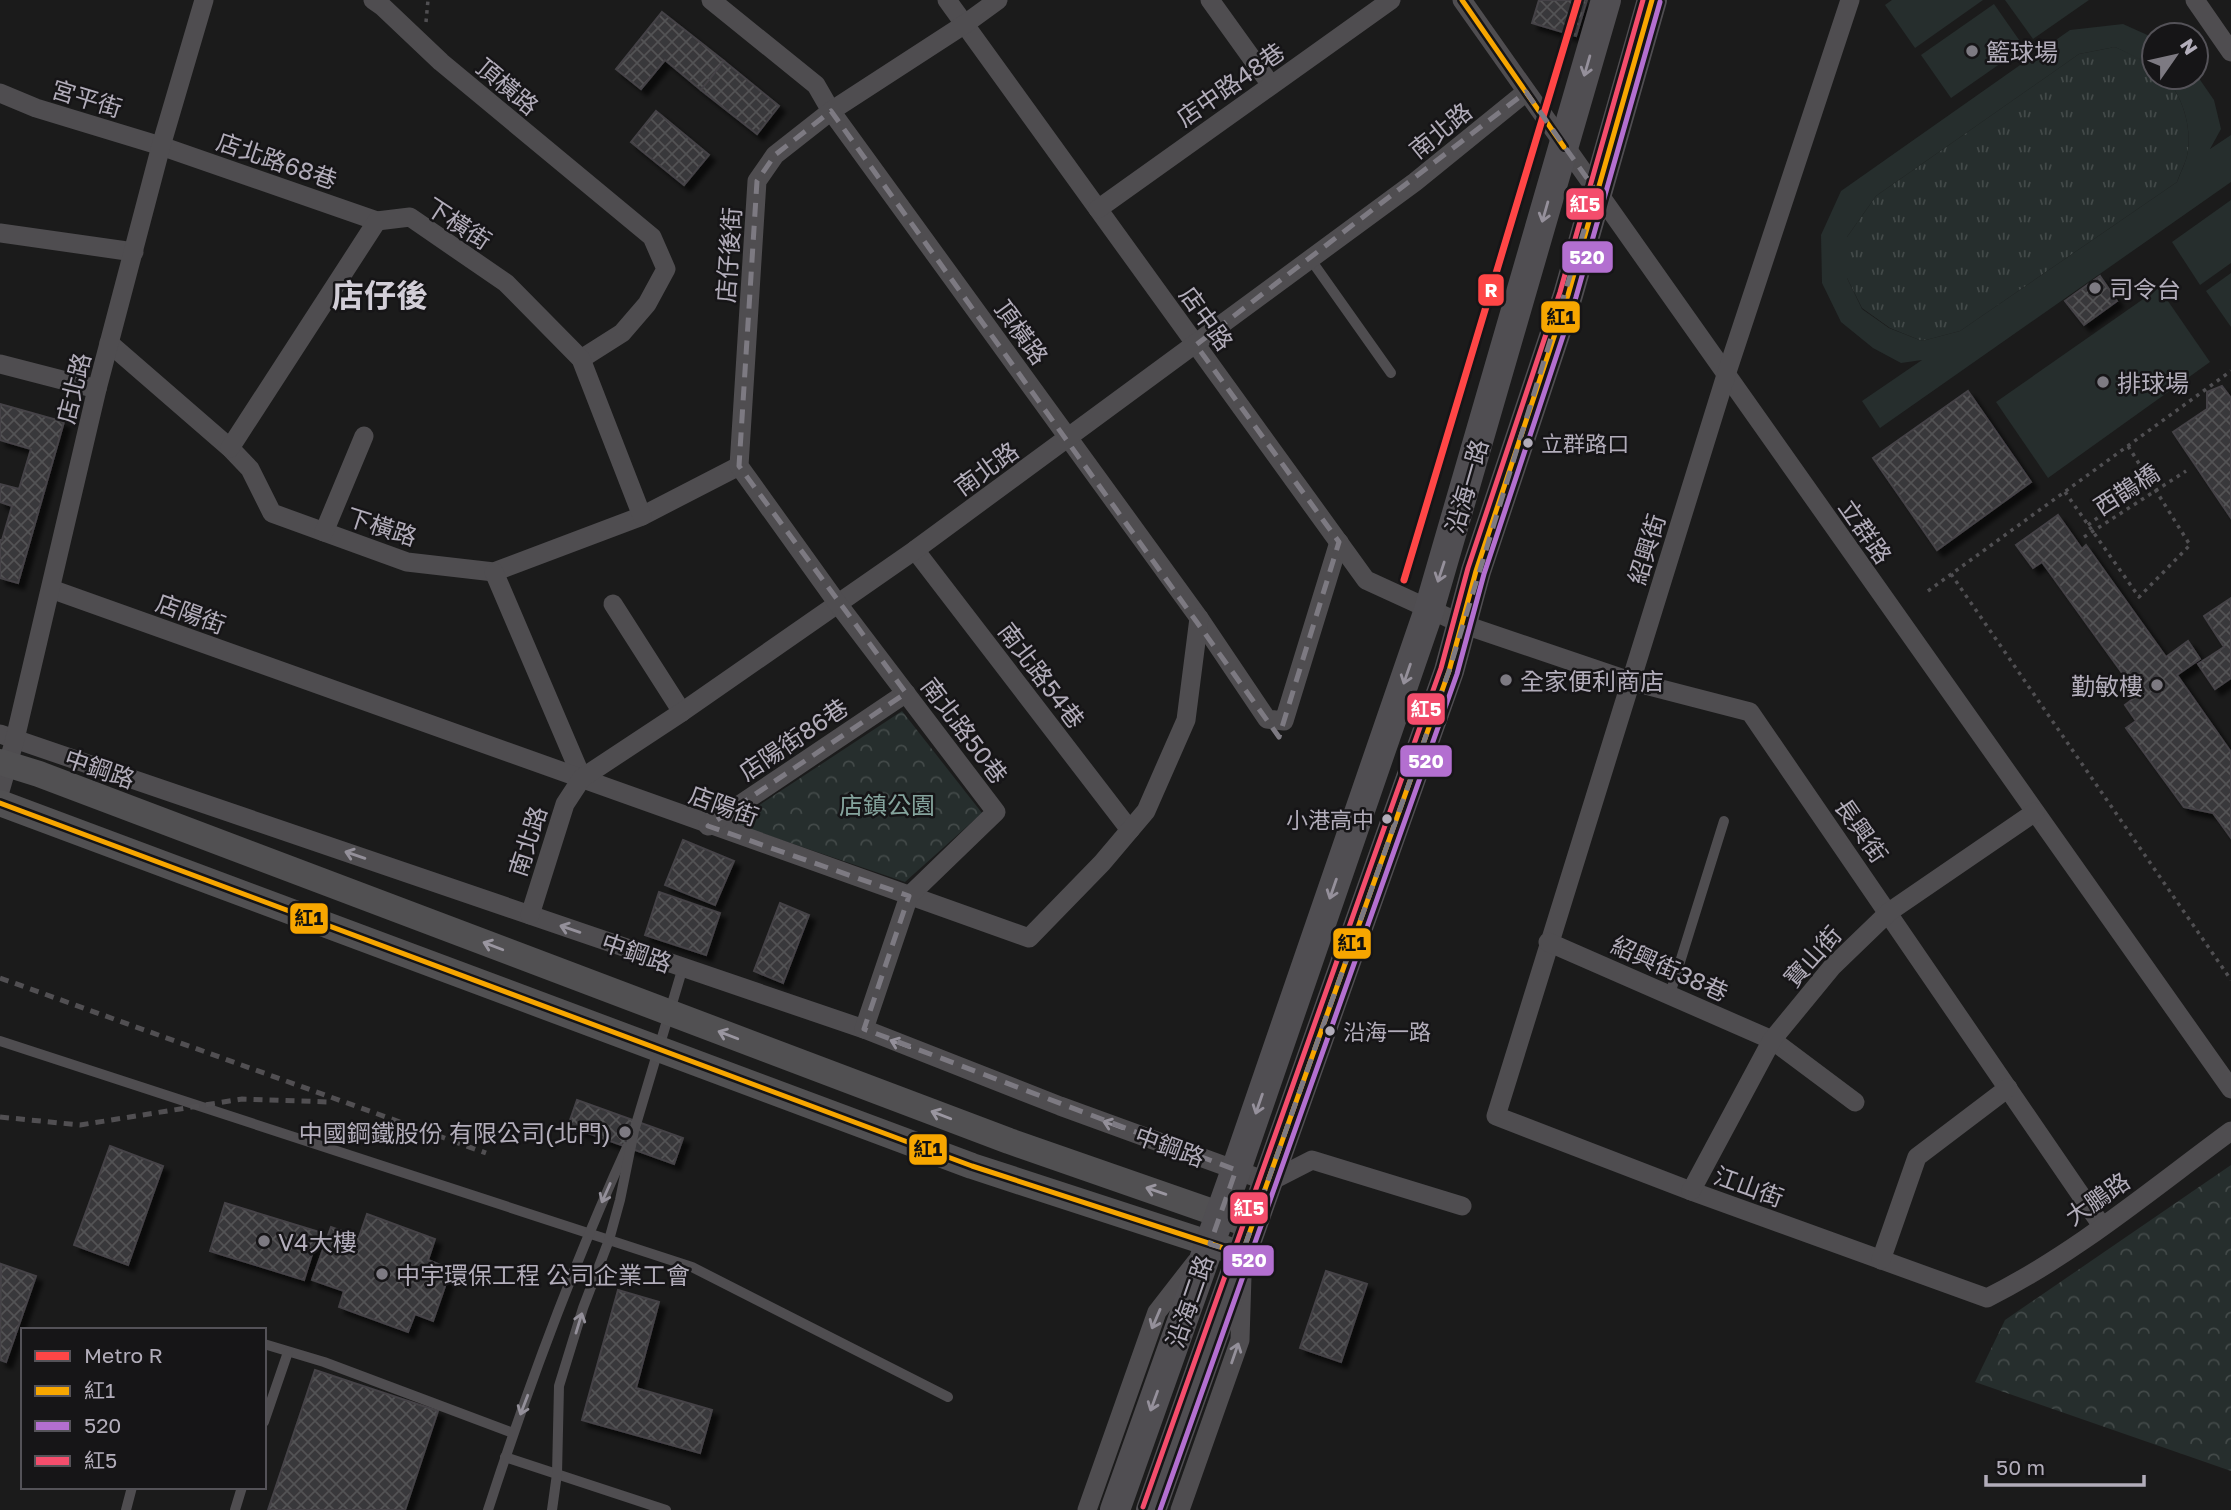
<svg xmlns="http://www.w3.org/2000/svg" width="2231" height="1510" font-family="'Golos Text','Noto Sans TC',sans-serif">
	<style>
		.grass { fill: url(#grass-tufts) }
		.park { fill: url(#park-crowns) }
		.pitch { fill: #262e2d }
		.building { fill: url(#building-cross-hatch); stroke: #454347; stroke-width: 2; filter: url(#shadow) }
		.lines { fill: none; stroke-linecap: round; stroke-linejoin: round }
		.path { stroke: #504f52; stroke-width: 3.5; stroke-dasharray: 3.5 5; stroke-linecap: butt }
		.lane { stroke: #4f4d50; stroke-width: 10 }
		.street { stroke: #4f4d50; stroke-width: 19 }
		.secondary { stroke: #515052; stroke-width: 26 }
		.primary { stroke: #504e52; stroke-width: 30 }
		.rail { stroke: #514f52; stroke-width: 5; stroke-dasharray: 9 7; stroke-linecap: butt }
		.path-bridge { stroke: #504f52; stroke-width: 3.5; stroke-dasharray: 3.5 5; stroke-linecap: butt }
		.bus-1-casing { stroke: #161517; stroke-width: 10 }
		.bus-2-casing { stroke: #161517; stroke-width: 10 }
		.bus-3-casing { stroke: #161517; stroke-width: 10 }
		.bus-1 { stroke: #f7a600; stroke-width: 5 }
		.bus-2 { stroke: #b36fd0; stroke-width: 5 }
		.bus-3 { stroke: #f44d6c; stroke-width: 5 }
		.metro-1-casing { stroke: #161517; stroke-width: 12 }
		.metro-1 { stroke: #ff4646; stroke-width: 7 }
		.oneway { stroke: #95909b }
		.oneway2 { stroke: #94909a }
		.oneway3 { stroke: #9a96a0 }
		.marked { fill: none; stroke: #7d7a82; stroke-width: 5; stroke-dasharray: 14 9; stroke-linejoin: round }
		.poi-dot { fill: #7d7a82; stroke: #161517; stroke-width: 2.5 }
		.bus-dot { fill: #b2adba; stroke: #161517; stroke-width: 2.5 }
		.labels { text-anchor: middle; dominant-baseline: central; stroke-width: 5; stroke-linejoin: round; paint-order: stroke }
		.bus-label { font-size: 22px; fill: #b2adba; stroke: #161517; text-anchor: start }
		.poi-label { font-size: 24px; fill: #b2adba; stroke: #161517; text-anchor: start }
		.street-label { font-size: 24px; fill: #b2adba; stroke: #161517 }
		.park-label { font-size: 24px; fill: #85a49d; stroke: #161517 }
		.district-label { font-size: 32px; font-weight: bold; fill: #d2ced7; stroke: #161517 }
		.line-badge { stroke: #161517; stroke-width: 2.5 }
		.badge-label { font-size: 19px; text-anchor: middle; font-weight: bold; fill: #fff }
		.pale-badge-label { font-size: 19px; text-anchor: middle; font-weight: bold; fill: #111 }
	</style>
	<defs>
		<pattern id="grass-tufts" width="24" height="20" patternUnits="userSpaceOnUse" patternTransform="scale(1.75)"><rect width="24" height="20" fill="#262e2d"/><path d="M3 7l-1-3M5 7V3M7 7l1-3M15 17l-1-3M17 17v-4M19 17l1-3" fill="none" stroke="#434a49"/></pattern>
		<pattern id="park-crowns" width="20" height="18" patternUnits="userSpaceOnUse" patternTransform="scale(1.75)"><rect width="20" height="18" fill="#262e2d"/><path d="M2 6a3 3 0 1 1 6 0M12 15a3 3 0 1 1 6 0" fill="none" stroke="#434a49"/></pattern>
		<pattern id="building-cross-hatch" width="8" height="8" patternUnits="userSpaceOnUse" patternTransform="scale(1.75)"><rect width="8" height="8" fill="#39383a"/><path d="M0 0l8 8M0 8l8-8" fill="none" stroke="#535254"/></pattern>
		<filter id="shadow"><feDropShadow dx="6" dy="6" stdDeviation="2" flood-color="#0009"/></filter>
	</defs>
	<rect width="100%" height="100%" fill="#1b1b1b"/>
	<path class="grass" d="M2115,47l36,16 3,3v11h11c18,19 28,53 22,79 -2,8 -7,17 -10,26l-217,149 -38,10 -32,-13 -28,-20 -15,-30v-41l29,-41 203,-142z"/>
	<g class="park">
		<polygon points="902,711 982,813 905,882 732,823"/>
		<polygon points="2231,1165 2231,1471 1975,1382 2005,1320"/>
	</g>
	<g class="pitch">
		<polygon points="1892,0 1983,0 1915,48 1885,5"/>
		<polygon points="2005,0 2089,0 2033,39"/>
		<polygon points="1994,4 2024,47 1951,98 1921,55"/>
		<path d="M2123,24l31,14v28l-39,-19 -36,7 -203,142 -29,41v41l15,31 27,19 33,13 38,-10 217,-149c3,-8 8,-18 10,-26 6,-26 -4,-60 -22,-79h31v-3l18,26 7,29 -11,20 21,-14v47l-351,246 -18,-27 60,-41 -21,3 -28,-15 -32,-26 -19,-39 -1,-48 20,-44 229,-161z"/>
		<polygon points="2231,200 2231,263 2200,285 2172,242"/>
		<polygon points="2231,273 2231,327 2206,291"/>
		<polygon points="2159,288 2210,362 2048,478 1996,402"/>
	</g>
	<g class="building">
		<polygon points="1539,0 1587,0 1576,36 1532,23"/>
		<polygon points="662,12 724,61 701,90 665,60 641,89 616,69"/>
		<polygon points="724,61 779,106 757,134 701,90"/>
		<polygon points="656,111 709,155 684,185 631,142"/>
		<polygon points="2100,276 2117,301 2084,325 2065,301"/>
		<polygon points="2222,386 2231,398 2231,518 2173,432 2207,409 2207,392"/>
		<polygon points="1968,391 2031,482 1937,550 1873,458"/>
		<polygon points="0,404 64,422 18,583 0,578 0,540 2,540 12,506 0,502 0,484 19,489 31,449 0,440"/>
		<polygon points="2058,515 2082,549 2086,545 2166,657 2188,641 2200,659 2177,675 2231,752 2231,838 2213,813 2184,807 2126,728 2136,721 2125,705 2138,695 2042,562 2033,568 2016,545"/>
		<polygon points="2231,598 2231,678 2215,689 2198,664 2224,647 2204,616"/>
		<polygon points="683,840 734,861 715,905 665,885"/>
		<polygon points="659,892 720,913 706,955 645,935"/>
		<polygon points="780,903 809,915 783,983 754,971"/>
		<polygon points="577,1100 683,1138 674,1164 568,1126"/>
		<polygon points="110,1146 163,1166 128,1265 74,1245"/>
		<polygon points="225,1203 319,1232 304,1280 210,1251"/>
		<polygon points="367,1214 435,1239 428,1260 451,1269 433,1321 415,1314 408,1332 339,1307 344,1291 312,1280 331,1227 359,1237"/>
		<polygon points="1,1264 36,1276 6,1362 0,1360"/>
		<polygon points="1326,1271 1367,1284 1341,1362 1300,1348"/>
		<polygon points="618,1290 659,1302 636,1388 712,1410 700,1453 582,1420"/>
		<polygon points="315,1370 438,1411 405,1510 268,1510"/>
	</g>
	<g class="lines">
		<g class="path">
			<polyline points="426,22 428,0"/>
			<polyline points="2065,492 2139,597 2190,545 2128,446"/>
			<polyline points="2088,525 2148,480"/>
			<polyline points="1951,574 2231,980"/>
			<polyline points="1928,591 2231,371"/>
		</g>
		<g class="lane">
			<polyline points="1311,260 1391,373"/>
			<polyline points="1670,994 1724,821"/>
			<polyline points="0,1041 692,1267 948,1397"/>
			<polyline points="264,1344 324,1362 513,1433"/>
			<polyline points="264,1422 288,1352"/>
			<polyline points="505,1457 666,1510"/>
			<polyline points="126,1510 132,1487"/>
			<polyline points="235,1510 242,1487"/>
			<path d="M488,1510c40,-123 85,-245 139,-363"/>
			<polyline points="552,1510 557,1474 559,1386 583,1308 609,1240 620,1200 634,1131 683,967"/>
		</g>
		<g class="street">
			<polyline points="373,0 383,7 441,62 652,237 666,269 647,304 622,333 581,359"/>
			<polyline points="711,0 816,85 831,111 1199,618 1267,719 1284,721 1339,542"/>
			<polyline points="947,0 1366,580 1462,624 1630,681 1750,712 2102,1226"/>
			<polyline points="1210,0 1271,85"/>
			<polyline points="1462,0 2231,1089"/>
			<path d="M1850,0l-124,375 -230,741 195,75 296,107c88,-44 165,-109 244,-167"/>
			<polyline points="2195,0 2231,52"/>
			<polyline points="0,93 36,108 161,146 377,221"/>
			<polyline points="1098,209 1391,0"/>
			<polyline points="0,233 134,252"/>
			<polyline points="109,343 230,448 250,469 272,513 407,562 494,572 642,516 739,466"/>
			<polyline points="0,364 97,389"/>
			<polyline points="230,448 377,221 410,217 506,283 581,359 642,516"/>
			<polyline points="324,532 364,436"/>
			<polyline points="915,550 1130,830"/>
			<polyline points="494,572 582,778"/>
			<path d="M51,589c326,116 651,235 978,349l73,-75 44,-52 40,-91 13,-102"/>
			<polyline points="613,604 682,712"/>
			<polyline points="0,734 864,1029 1060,1106 1269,1182 1312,1160 1462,1206"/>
			<polyline points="0,791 15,739 97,389 161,146 204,0"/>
			<polyline points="708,826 906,693"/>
			<polyline points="530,915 565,804 582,778 682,712 915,550 1415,182 1526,92"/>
			<polyline points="1548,942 1772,1040 1855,1102"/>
			<polyline points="864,1029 909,896 996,812 838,604 739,466 757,181 775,155 831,111 965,24 998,0"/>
			<polyline points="1691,1191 1772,1040 1832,967 1889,912 2035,812"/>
			<polyline points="1881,1260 1917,1157 2008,1088"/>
			<polyline points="1087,1510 1157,1312 1196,1262"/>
			<polyline points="1180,1510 1240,1340 1242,1276"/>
		</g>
		<g class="secondary">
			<polyline points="0,762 39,774 1009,1141 1253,1226"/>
			<polyline points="0,803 972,1166 1242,1254"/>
		</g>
		<g class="primary">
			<polyline points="1115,1510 1236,1170 1429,610 1606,0"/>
			<polyline points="1151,1510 1449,671 1476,571 1568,295 1652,0"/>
		</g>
		<g class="rail">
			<polyline points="0,978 486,1153"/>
			<polyline points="0,1117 80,1125 242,1099 329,1102"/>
		</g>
		<polyline class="path-bridge" points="2084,537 2186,471"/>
		<defs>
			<g id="bus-1">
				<polyline points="1462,0 1564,147"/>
				<polyline points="0,803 972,1166 1242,1254 1449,671 1476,571 1568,295 1652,0"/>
			</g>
			<polyline id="bus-2" points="1160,1510 1457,674 1484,574 1576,297 1660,2"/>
			<polyline id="bus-3" points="1143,1507 1441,668 1468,568 1560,292 1643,0"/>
		</defs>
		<use href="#bus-1" class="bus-1-casing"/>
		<use href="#bus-2" class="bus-2-casing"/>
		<use href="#bus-3" class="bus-3-casing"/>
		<use href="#bus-1" class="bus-1"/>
		<use href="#bus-2" class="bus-2"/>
		<use href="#bus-3" class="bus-3"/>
		<defs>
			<polyline id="metro-1" points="1404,580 1578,0"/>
		</defs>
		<use href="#metro-1" class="metro-1-casing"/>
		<use href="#metro-1" class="metro-1"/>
	</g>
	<defs><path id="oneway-shaft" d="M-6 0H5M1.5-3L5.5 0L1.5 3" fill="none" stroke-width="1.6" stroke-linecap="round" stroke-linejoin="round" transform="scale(1.75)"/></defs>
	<g class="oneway">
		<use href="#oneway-shaft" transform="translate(1587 66) rotate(106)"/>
		<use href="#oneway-shaft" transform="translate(1545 212) rotate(106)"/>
		<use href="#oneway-shaft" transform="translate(1441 572) rotate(108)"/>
		<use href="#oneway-shaft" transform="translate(1407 674) rotate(109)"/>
		<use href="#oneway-shaft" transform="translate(1333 889) rotate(109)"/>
		<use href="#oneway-shaft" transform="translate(1259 1104) rotate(109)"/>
		<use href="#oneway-shaft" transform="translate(1154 1401) rotate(110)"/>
	</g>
	<g class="oneway2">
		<use href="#oneway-shaft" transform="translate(355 855) rotate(-161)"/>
		<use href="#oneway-shaft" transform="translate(570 929) rotate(-161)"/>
		<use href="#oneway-shaft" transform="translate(900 1044) rotate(-159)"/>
		<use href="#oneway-shaft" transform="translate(1113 1125) rotate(-160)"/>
		<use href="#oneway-shaft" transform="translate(606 1193) rotate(114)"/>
		<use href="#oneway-shaft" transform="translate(1156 1319) rotate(113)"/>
		<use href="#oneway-shaft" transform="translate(579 1323) rotate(-73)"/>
		<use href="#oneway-shaft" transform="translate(1235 1353) rotate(-71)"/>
		<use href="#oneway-shaft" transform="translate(524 1405) rotate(111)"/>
	</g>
	<g class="oneway3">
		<use href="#oneway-shaft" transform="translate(493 946) rotate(-159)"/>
		<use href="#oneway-shaft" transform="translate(728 1035) rotate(-159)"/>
		<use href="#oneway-shaft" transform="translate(941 1115) rotate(-159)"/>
		<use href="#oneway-shaft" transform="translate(1156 1191) rotate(-161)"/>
	</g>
	<path class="marked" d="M1526,92l70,99 -147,480 -207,583 -32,-10 26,-74 -372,-141 45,-133 -201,-70 198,-133 -167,-227 18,-285 18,-26 56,-44 448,626 60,-195 -143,-197z"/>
	<g class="poi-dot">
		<circle cx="1972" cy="51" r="7"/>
		<circle cx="2095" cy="288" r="7"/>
		<circle cx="2103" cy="382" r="7"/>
		<circle cx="1506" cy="680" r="7"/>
		<circle cx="2157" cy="685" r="7"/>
		<circle cx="625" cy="1132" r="7"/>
		<circle cx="264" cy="1241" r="7"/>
		<circle cx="382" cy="1274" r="7"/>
	</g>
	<g class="bus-dot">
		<circle cx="1528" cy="443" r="6"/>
		<circle cx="1387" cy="819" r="6"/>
		<circle cx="1330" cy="1031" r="6"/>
	</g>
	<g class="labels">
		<g class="bus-label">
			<text x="1541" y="443">立群路口</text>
			<text x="1374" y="819" text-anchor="end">小港高中</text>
			<text x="1343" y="1031">沿海一路</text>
		</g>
		<g class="poi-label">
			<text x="1986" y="51">籃球場</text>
			<text x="2109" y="288">司令台</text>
			<text x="2117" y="382">排球場</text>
			<text x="1520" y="680">全家便利商店</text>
			<text x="2143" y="685" text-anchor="end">勤敏樓</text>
			<text x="611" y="1132" text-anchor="end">中國鋼鐵股份 有限公司(北門)</text>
			<text x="278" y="1241">V4大樓</text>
			<text x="396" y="1274">中宇環保工程 公司企業工會</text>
		</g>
		<g class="street-label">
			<text transform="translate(1230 84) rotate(-35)">店中路48巷</text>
			<text transform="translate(508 86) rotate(40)">頂橫路</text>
			<text transform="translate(87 98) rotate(17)">宮平街</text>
			<text transform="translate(1440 130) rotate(-39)">南北路</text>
			<text transform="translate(277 160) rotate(19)">店北路68巷</text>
			<text transform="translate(459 223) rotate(33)">下橫街</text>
			<text transform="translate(728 255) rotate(-86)">店仔後街</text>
			<text transform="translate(1207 318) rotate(54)">店中路</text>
			<text transform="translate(1022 332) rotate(54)">頂橫路</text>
			<text transform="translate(73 388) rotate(-76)">店北路</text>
			<text transform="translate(986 468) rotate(-36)">南北路</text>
			<text transform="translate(1466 486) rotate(-74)">沿海一路</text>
			<text transform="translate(2126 489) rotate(-33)">西鵲橋</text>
			<text transform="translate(382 526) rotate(18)">下橫路</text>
			<text transform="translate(1866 531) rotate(55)">立群路</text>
			<text transform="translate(1646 549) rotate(-73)">紹興街</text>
			<text transform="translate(191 613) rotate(20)">店陽街</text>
			<text transform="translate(1042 675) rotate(53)">南北路54巷</text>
			<text transform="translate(965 730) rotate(53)">南北路50巷</text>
			<text transform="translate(793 739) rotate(-34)">店陽街86巷</text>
			<text transform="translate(100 768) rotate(19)">中鋼路</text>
			<text transform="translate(724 805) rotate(20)">店陽街</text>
			<text transform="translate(1862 830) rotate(55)">長興街</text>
			<text transform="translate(527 841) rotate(-72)">南北路</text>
			<text transform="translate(637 952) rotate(19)">中鋼路</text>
			<text transform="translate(1812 956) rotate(-48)">寶山街</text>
			<text transform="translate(1670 968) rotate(24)">紹興街38巷</text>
			<text transform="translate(1170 1146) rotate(20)">中鋼路</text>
			<text transform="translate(1749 1186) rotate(20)">江山街</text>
			<text transform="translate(2097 1198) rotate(-35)">大鵬路</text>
			<text transform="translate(1189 1301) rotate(-71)">沿海二路</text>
		</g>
		<g class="park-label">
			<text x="887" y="804">店鎮公園</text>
		</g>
		<g class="district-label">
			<text x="380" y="295">店仔後</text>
		</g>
	</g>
	<g class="line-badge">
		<rect x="1565" y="187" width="40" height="34" rx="7" fill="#f44d6c"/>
		<rect x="1561" y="240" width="53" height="34" rx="7" fill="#b36fd0"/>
		<rect x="1477" y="273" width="28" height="34" rx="7" fill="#ff4646"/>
		<rect x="1540" y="300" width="41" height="34" rx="7" fill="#f7a600"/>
		<rect x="1406" y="692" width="40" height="34" rx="7" fill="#f44d6c"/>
		<rect x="1399" y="744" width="54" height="34" rx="7" fill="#b36fd0"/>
		<rect x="289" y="902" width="40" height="33" rx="7" fill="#f7a600"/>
		<rect x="1332" y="927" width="40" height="33" rx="7" fill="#f7a600"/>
		<rect x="908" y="1133" width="40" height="33" rx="7" fill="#f7a600"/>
		<rect x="1229" y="1191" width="40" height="34" rx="7" fill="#f44d6c"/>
		<rect x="1222" y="1244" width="53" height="33" rx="7" fill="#b36fd0"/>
	</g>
	<g class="badge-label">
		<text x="1585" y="211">紅5</text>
		<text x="1587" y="264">520</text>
		<text x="1491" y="297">R</text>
		<text x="1426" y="716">紅5</text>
		<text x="1426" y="768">520</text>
		<text x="1249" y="1215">紅5</text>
		<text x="1249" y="1267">520</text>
	</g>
	<g class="pale-badge-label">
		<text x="1561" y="324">紅1</text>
		<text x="309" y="925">紅1</text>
		<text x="1352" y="950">紅1</text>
		<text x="928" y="1156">紅1</text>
	</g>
	<rect x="21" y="1328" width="245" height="161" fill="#161517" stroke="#545258" stroke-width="2"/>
	<rect x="35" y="1351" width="35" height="10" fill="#ff4646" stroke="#545258" stroke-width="2"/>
	<text x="84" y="1363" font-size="21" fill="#b2adba">Metro R</text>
	<rect x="35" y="1386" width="35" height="10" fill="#f7a600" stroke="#545258" stroke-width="2"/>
	<text x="84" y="1398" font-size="21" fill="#b2adba">紅1</text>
	<rect x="35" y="1421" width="35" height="10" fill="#b36fd0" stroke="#545258" stroke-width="2"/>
	<text x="84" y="1433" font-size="21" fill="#b2adba">520</text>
	<rect x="35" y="1456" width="35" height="10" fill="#f44d6c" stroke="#545258" stroke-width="2"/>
	<text x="84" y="1468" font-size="21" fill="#b2adba">紅5</text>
	<g transform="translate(2175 56) rotate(56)"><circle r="33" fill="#161517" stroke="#545258" stroke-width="2"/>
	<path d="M0-5L12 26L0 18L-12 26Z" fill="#7d7a82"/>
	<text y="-10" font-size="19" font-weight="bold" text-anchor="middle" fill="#b2adba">N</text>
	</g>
	<path d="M1986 1475v10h158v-10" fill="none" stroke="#b2adba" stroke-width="3.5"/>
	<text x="1996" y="1475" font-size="21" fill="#b2adba" stroke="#161517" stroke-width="5" paint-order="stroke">50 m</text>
</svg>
